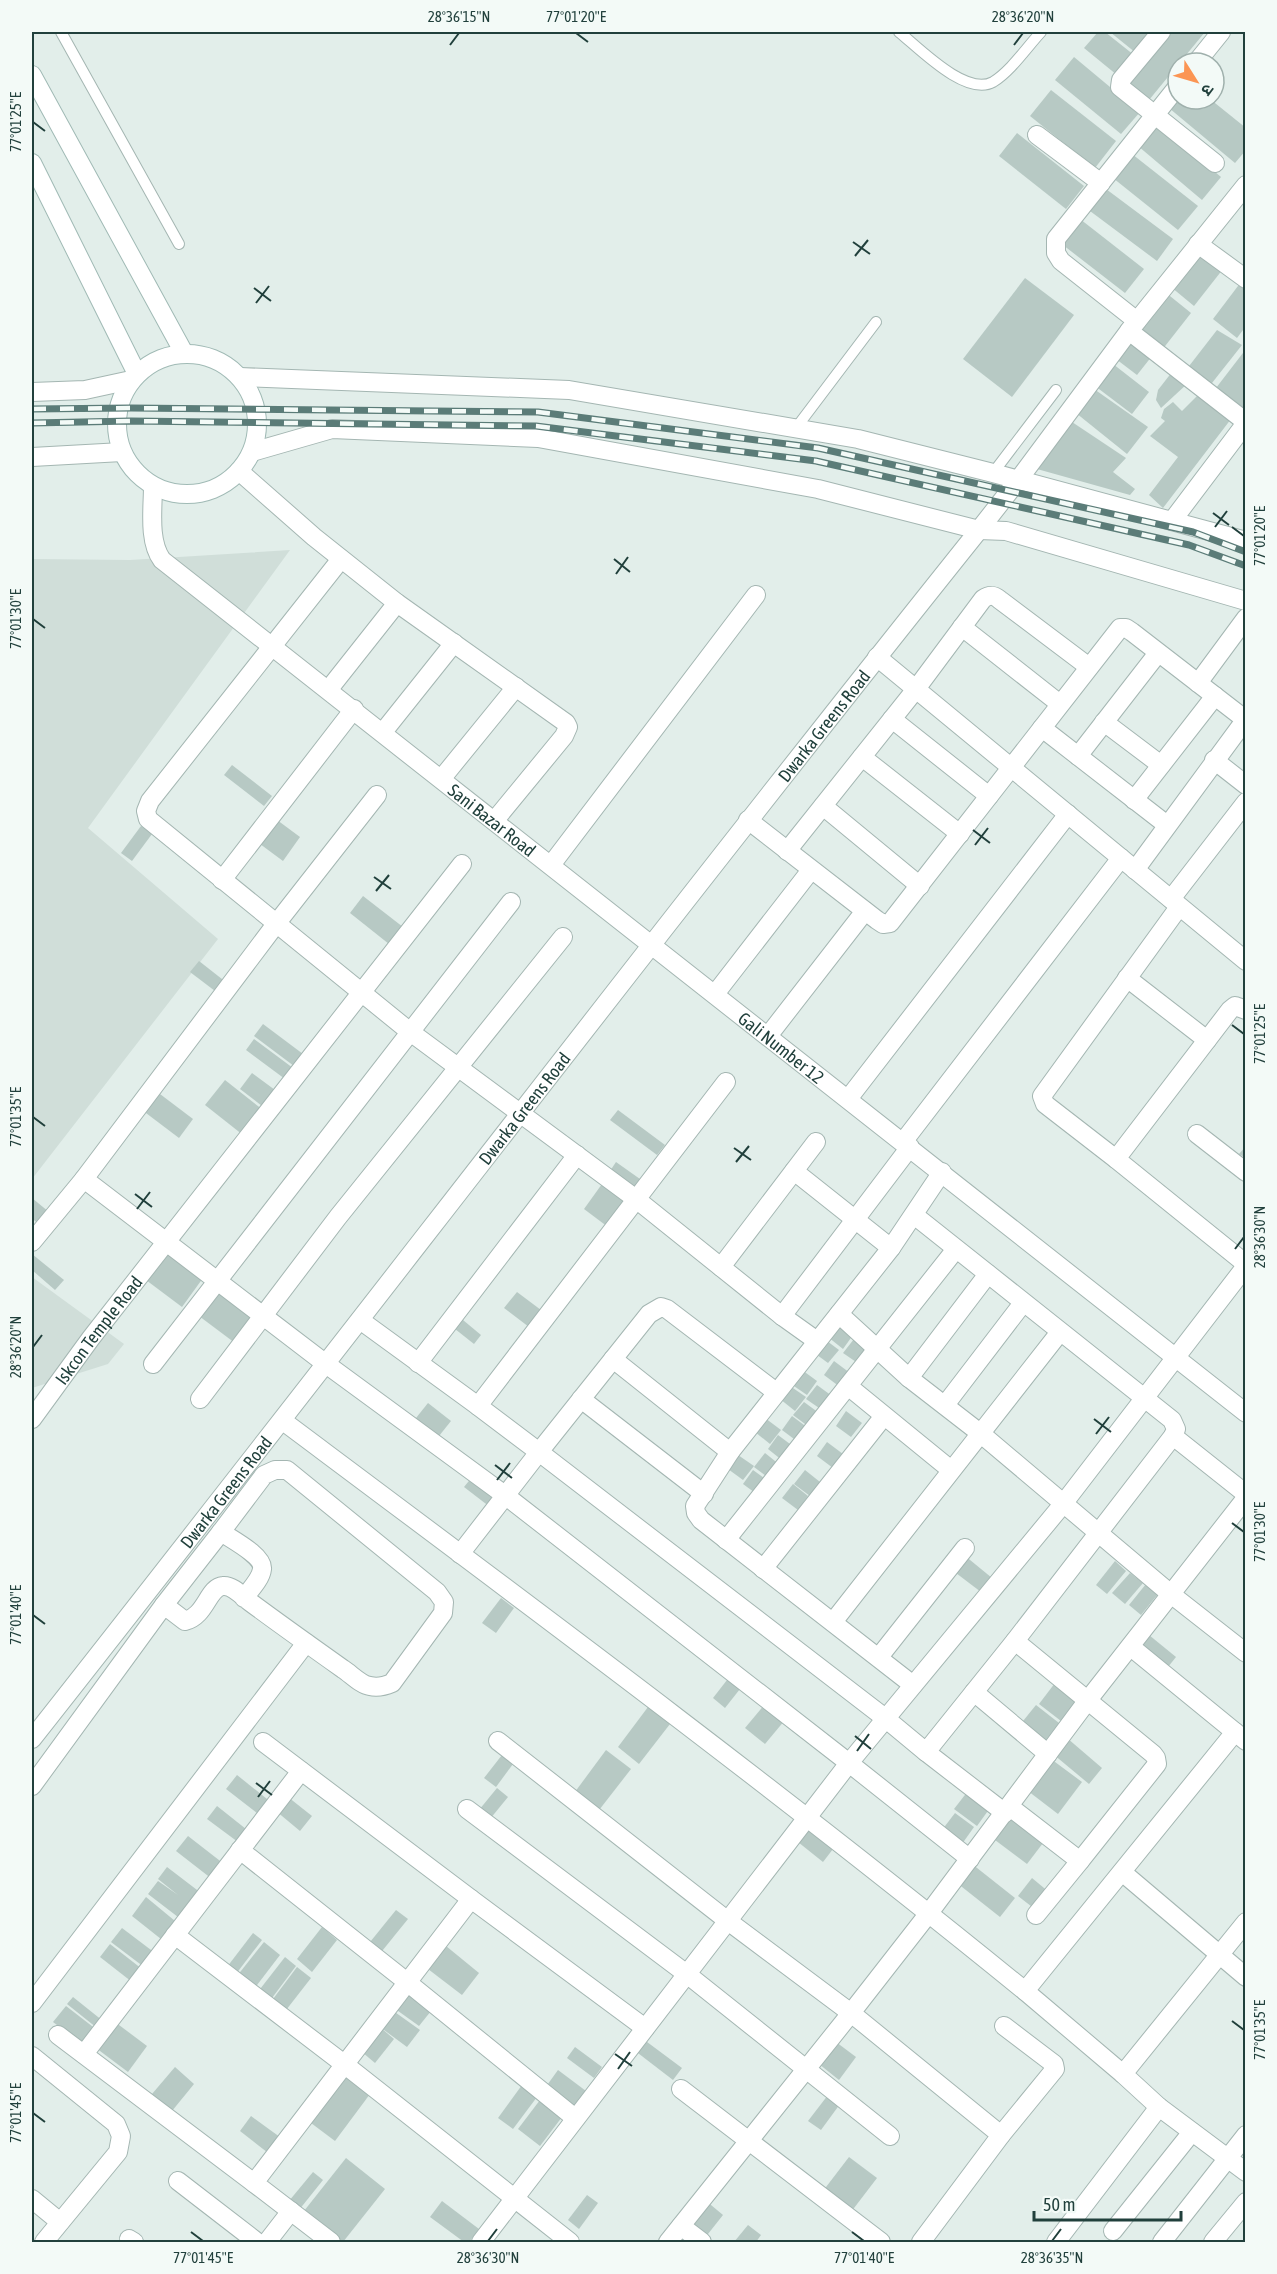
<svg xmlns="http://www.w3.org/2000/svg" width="1277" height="2274" font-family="'Asap Condensed','Noto Sans Devanagari',sans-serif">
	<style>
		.built { fill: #d0ded9 }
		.building { fill: #b7c9c4 }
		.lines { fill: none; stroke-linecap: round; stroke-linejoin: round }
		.service-casing { stroke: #a4b6b2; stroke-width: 12 }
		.minor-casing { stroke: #a4b6b2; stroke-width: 20 }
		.tertiary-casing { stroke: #a4b6b2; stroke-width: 20 }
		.secondary-casing { stroke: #a0bab5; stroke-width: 20 }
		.service { stroke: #fff; stroke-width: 10 }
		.minor { stroke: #fff; stroke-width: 18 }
		.tertiary { stroke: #fff; stroke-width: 18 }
		.secondary { stroke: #fff; stroke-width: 18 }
		.rail-casing { stroke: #5b7c78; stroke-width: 7 }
		.rail { stroke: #f3faf7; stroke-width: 4.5; stroke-dasharray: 14; stroke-linecap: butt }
		.ticks { fill: none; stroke: #21403c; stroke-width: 2 }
		.labels { text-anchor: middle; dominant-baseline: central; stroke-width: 5; stroke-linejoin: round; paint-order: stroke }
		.street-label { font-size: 18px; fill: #21403c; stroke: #f3faf7 }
		.neatline { fill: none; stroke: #21403c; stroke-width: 2 }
		.ticks-label { font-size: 15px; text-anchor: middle; fill: #21403c }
	</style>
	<rect width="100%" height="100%" fill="#e2eeea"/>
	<g class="built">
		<polygon points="290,550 88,828 218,939 32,1179 32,559 130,560"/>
		<polygon points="32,1277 124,1344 108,1364 32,1388"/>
	</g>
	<g class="building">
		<polygon points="1098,32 1105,32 1134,55 1117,75 1084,48"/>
		<polygon points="1110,32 1153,32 1136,53"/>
		<polygon points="1169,32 1205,32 1149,100 1126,83"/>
		<polygon points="1074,57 1140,112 1121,134 1055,80"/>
		<polygon points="1051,90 1116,141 1095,168 1030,116"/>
		<polygon points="1178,99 1210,99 1246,128 1246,150 1235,163 1169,108"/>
		<polygon points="1157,123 1221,177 1202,200 1138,146"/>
		<polygon points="1017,133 1084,186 1066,209 999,156"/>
		<polygon points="1132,154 1198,206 1178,230 1113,178"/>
		<polygon points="1106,189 1173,239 1157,261 1090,211"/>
		<polygon points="1080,219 1144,269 1125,293 1063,245"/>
		<polygon points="1198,250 1223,269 1194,306 1171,287"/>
		<polygon points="1025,278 1074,315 1012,397 963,359"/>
		<polygon points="1241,282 1246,286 1246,326 1237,338 1213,319"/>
		<polygon points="1165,292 1191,313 1162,350 1136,331"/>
		<polygon points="1217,330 1242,345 1208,388 1186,370"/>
		<polygon points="1130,339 1152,356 1137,375 1116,359"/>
		<polygon points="1246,349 1246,403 1239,412 1216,388"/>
		<polygon points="1113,364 1149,392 1132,414 1095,386"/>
		<polygon points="1172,372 1188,383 1161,408 1156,400 1158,390"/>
		<polygon points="1094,389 1148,427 1127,454 1076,413"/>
		<polygon points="1200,393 1231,419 1163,508 1149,495 1178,457 1150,436 1165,421 1161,418 1164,409 1173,402 1182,411"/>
		<polygon points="1072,422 1126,458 1113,472 1135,489 1130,495 1037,469"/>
		<polygon points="232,765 272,796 264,806 224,775"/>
		<polygon points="273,817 300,837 283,861 256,841"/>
		<polygon points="141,826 152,834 132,861 121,853"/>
		<polygon points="363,896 403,927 389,944 350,913"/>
		<polygon points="199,961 227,983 219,994 190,972"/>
		<polygon points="263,1024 303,1054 294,1066 254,1036"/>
		<polygon points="254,1039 293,1068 285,1079 246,1050"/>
		<polygon points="252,1073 275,1090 262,1106 240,1089"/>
		<polygon points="225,1080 263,1110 243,1135 205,1105"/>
		<polygon points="156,1091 193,1119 179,1138 142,1110"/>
		<polygon points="618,1110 665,1145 657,1155 610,1120"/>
		<polygon points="1246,1146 1246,1158 1239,1154"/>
		<polygon points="616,1162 640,1179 632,1191 608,1174"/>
		<polygon points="602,1184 631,1204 612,1230 584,1209"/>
		<polygon points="32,1198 49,1212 39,1225 32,1218"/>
		<polygon points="168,1251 203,1278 182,1307 146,1280"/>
		<polygon points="32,1254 64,1280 55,1290 32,1270"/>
		<polygon points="214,1288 254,1317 235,1343 195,1313"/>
		<polygon points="517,1292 541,1310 529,1327 504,1308"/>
		<polygon points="457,1315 481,1335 474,1344 450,1325"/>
		<polygon points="838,1324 853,1335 843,1349 828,1337"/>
		<polygon points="823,1338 839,1350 828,1363 813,1352"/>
		<polygon points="854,1339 869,1350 859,1364 843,1353"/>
		<polygon points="834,1361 850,1373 840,1387 824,1375"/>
		<polygon points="802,1370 817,1381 807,1395 791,1384"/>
		<polygon points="817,1385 832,1396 822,1410 806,1399"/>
		<polygon points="790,1386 806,1397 795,1411 780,1399"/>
		<polygon points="804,1402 819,1413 809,1427 793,1415"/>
		<polygon points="428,1403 451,1421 435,1441 412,1423"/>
		<polygon points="846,1411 862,1423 851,1437 836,1426"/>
		<polygon points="792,1416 808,1428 798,1442 782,1430"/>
		<polygon points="765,1418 781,1430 770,1444 755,1432"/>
		<polygon points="778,1435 794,1447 783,1461 768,1449"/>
		<polygon points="827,1442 843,1454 833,1468 817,1456"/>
		<polygon points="765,1453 780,1465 770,1479 754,1467"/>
		<polygon points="738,1455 754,1466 743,1480 728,1469"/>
		<polygon points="753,1470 768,1481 758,1495 743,1484"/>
		<polygon points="805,1470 820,1482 810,1496 794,1484"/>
		<polygon points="473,1476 499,1495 490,1507 464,1487"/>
		<polygon points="793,1484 808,1496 798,1510 782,1498"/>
		<polygon points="964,1555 992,1578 981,1592 952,1570"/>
		<polygon points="1115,1561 1126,1571 1107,1594 1096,1585"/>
		<polygon points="1130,1573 1143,1583 1125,1604 1112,1593"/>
		<polygon points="1146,1584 1158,1594 1141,1615 1129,1605"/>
		<polygon points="501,1598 514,1608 496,1633 482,1623"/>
		<polygon points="1149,1635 1176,1657 1164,1672 1136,1651"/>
		<polygon points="727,1680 740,1689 725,1708 713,1698"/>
		<polygon points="1055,1683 1078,1700 1061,1721 1039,1704"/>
		<polygon points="765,1704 785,1720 765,1744 745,1728"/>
		<polygon points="1036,1705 1059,1723 1042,1745 1019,1726"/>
		<polygon points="648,1707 670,1724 639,1764 618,1747"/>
		<polygon points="1067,1738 1102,1768 1089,1784 1053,1754"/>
		<polygon points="606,1750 631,1769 596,1814 572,1796"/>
		<polygon points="502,1755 513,1764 496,1787 484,1778"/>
		<polygon points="1051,1759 1082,1782 1058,1814 1028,1791"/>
		<polygon points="237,1775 272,1803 262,1817 226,1789"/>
		<polygon points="497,1788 508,1797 490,1819 479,1810"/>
		<polygon points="968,1791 990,1808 977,1826 954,1809"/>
		<polygon points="288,1797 312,1816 300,1831 276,1811"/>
		<polygon points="217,1806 251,1833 242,1845 207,1819"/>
		<polygon points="955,1813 974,1827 962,1844 942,1830"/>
		<polygon points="1008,1816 1043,1843 1027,1864 991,1837"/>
		<polygon points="809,1829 833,1849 823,1862 798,1842"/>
		<polygon points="188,1836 224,1864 212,1879 176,1851"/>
		<polygon points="972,1864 1015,1898 1000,1917 957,1883"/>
		<polygon points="167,1867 201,1893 191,1905 188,1903 178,1917 148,1894 158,1881 178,1895 158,1879"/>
		<polygon points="1032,1878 1050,1893 1036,1910 1018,1896"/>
		<polygon points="146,1897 175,1921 161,1939 132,1916"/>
		<polygon points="396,1910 408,1919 378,1956 366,1947"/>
		<polygon points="322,1927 337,1940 312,1972 297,1959"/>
		<polygon points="122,1928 155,1953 144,1967 111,1942"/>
		<polygon points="253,1933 262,1940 236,1974 227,1967"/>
		<polygon points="264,1942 280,1955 254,1989 237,1976"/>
		<polygon points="110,1944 142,1969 132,1982 100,1957"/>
		<polygon points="446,1946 479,1973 462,1995 428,1969"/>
		<polygon points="285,1957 296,1966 269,2002 257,1993"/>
		<polygon points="297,1967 311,1978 283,2014 270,2003"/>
		<polygon points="406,1992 431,2011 419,2026 394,2008"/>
		<polygon points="73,1997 103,2021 97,2028 67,2004"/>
		<polygon points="66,2006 97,2030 85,2046 53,2022"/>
		<polygon points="392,2010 420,2030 407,2047 380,2027"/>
		<polygon points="115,2022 147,2046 128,2072 96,2048"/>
		<polygon points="381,2028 394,2039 375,2063 362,2052"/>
		<polygon points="643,2039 682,2068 673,2080 634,2050"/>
		<polygon points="836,2042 856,2057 839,2080 819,2064"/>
		<polygon points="575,2047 602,2067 594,2078 567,2058"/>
		<polygon points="175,2067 194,2084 172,2111 152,2094"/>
		<polygon points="558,2070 586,2091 573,2109 545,2088"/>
		<polygon points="342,2073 370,2094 335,2141 307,2120"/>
		<polygon points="522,2085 537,2097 513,2129 498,2118"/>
		<polygon points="828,2095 840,2104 821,2130 808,2121"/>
		<polygon points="540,2100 562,2117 540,2146 518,2129"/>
		<polygon points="251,2116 284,2140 272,2156 240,2131"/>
		<polygon points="849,2157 877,2178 851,2212 823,2191"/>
		<polygon points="346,2158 385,2189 343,2242 304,2211"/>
		<polygon points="313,2172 323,2180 299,2210 289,2201"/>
		<polygon points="587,2195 598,2203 579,2229 568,2220"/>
		<polygon points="705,2200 723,2215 704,2239 685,2225"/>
		<polygon points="442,2201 479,2229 469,2242 464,2242 430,2217"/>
		<polygon points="748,2225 761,2235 756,2242 734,2242"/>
	</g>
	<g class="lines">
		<defs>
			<g id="service">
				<polyline points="61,32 179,244"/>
				<path d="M899,32c20,16 67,65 94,50 18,-11 34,-35 48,-50"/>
				<polyline points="796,428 876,322"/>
				<polyline points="993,473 1056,390"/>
			</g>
			<g id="minor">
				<polyline points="1161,32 1121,80 1120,87 1215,163"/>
				<polyline points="1196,63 1221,32"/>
				<polyline points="1037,135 1101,183"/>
				<polyline points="1198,244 1246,279"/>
				<polyline points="1137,321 1061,261 1056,253 1056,239 1178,86"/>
				<polyline points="1129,331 1246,422"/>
				<polyline points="239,471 314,537 397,603 566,723 568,727 564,736 495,820"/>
				<path id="s1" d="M153,486c0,22 -5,55 9,74l1084,853"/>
				<polyline points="1172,521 1246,423"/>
				<polyline points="979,530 1019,479 1129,331 1246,185"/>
				<polyline points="341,559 150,801 146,811 148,819 409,1031 636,1199 782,1316 817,1341"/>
				<polyline points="962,627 1060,704"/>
				<polyline points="877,657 1246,961"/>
				<polyline points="1198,683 1246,618"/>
				<polyline points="329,689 397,603"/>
				<polyline points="892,719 989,796"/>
				<polyline points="1104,722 1161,765"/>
				<polyline points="1042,728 1167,825"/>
				<polyline points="383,732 454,643"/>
				<polyline points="1078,756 1158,653"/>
				<polyline points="862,757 960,834"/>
				<polyline points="1214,760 1246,785"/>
				<polyline points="442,778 516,687"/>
				<polyline points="377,795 276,924 84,1179 326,1364 506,1496 849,1763 970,1859"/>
				<polyline points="1134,800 1215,696"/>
				<polyline points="823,806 920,886"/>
				<polyline points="748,820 877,920 883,924 890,923 1120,628 1126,628 1132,632 1246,720"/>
				<path d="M787,851l129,-162 67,-90c7,-5 11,-4 17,1l89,67"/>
				<polyline points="551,865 756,595"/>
				<polyline points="1135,870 1246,719"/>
				<polyline points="222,880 354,709"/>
				<polyline points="1171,899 1246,802"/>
				<polyline points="1127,978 1207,1040"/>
				<polyline points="715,994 811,870"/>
				<polyline points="1246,1010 1235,1006 1230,1010 1116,1159 1246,1264"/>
				<polyline points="768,1036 865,911"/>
				<polyline points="848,1099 1068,814"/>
				<polyline points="1197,1134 1246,1172"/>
				<polyline points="903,1142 1121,858"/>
				<polyline points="1116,1159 1045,1104 1042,1096 1179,907"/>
				<polyline points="794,1171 891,1248"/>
				<polyline points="32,1242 84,1179"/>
				<polyline points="721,1267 816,1142"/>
				<polyline points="839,1314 909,1378 980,1433 1172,1595 1246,1653"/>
				<polyline points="782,1316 910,1147"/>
				<polyline points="360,1320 478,1406"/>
				<polyline points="613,1359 730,1452"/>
				<polyline points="418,1363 577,1155"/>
				<polyline points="153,1364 511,902"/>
				<polyline points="909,1378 988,1274"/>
				<polyline points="848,1386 951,1470"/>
				<polyline points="776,1392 667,1309 661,1307 649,1314 539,1452 885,1718 926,1752 1015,1641 1173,1436 1176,1429 1172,1420 914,1215"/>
				<polyline points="200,1399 338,1217 563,937"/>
				<polyline points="581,1399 704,1494"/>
				<polyline points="945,1405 1023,1303"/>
				<path id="s2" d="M32,1419l59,-81 371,-474"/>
				<path d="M283,1421c250,187 500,373 742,570"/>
				<polyline points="1173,1436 1246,1494"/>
				<polyline points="726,1540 956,1249"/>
				<polyline points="460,1554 539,1452 478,1406 726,1082"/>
				<polyline points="763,1569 884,1416"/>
				<polyline points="164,1605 221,1532"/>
				<polyline points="833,1622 1060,1332"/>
				<polyline points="1131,1647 1246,1741"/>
				<polyline points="879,1657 965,1548"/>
				<polyline points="913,1685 701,1520 696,1513 695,1506 730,1452 891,1248 942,1172"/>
				<polyline points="974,1692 1048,1754"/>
				<polyline points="498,1741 728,1921 851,2013 668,2242"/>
				<polyline points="263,1742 471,1899"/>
				<polyline points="926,1752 1005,1813"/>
				<path d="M32,1786l132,-181 21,16c21,-5 23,-34 38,-35 10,-1 20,11 27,16 31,23 62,45 93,67 8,5 18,16 27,17 8,2 15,0 22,-3l51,-70 1,-11 -7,-10 -150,-122h-12l-11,5 -43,57c10,7 43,24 41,37 -1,10 -12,21 -18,29"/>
				<polyline points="1010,1807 1080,1861 1157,1764 1156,1758 1153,1754 1015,1641"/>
				<polyline points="467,1809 688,1975 890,2136"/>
				<polyline points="240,1850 407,1982 575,2118"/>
				<polyline points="1122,1872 1246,1977"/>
				<polyline points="1036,1915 1080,1861"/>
				<polyline points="1246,1922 1123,2074 1159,2107 1246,2172"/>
				<polyline points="175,1935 344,2064 570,2242"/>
				<polyline points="32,2003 306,1643"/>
				<polyline points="58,2035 254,2183"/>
				<polyline points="84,2054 301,1771"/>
				<polyline points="32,2056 116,2124 121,2136 118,2152 44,2242"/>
				<polyline points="1123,2074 1025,1991 1235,1732"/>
				<polyline points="681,2089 881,2242"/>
				<polyline points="1001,2135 1055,2069 1054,2064 1050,2061 1004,2026"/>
				<polyline points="178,2181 257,2242"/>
				<polyline points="32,2199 60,2222"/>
				<polyline points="681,2226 702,2242"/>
				<polyline points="1113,2231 1192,2132"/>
				<polyline points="129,2239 134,2242"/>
				<polyline points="267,2242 291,2211"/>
				<polyline points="331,2242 254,2183 471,1899 645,2028"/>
				<polyline points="481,2242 849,1763 1063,1504 1246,1266"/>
				<polyline points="921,2242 1001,2135 851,2013 929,1913 1088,1700 1246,1498"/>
				<polyline points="1056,2242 1159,2107"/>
				<polyline points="1162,2242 1246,2135"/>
				<polyline points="1213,2242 1246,2202"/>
			</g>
			<g id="tertiary">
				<polyline points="240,377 569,390 858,439 993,473 1246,541"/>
				<polyline points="32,392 85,390 131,380"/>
				<polyline points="252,452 332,429 538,438 818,489 979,530 1006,531 1246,601"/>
				<polyline points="32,457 122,452"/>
				<path id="s3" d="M32,1739c317,-402 627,-809 947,-1209"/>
			</g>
			<g id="secondary">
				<polyline points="32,75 184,353"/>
				<polyline points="32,163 137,374"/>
				<circle cx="187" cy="424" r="70"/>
			</g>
		</defs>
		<use href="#service" class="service-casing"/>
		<use href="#minor" class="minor-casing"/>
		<use href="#tertiary" class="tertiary-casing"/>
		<use href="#secondary" class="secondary-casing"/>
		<use href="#service" class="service"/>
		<use href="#minor" class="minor"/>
		<use href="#tertiary" class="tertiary"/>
		<use href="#secondary" class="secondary"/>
		<defs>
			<g id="rail">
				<polyline points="32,409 131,408 538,412 818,448 1193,532 1246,552"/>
				<polyline points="32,423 131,421 536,426 816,461 1189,545 1246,566"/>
			</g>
		</defs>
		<use href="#rail" class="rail-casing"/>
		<use href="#rail" class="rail"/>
	</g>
	<path class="ticks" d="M576,33l12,9M450,45l9,-12M1014,45l9,-12M33,122l12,9M853,242l17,12M855,256l13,-16M254,288l17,13M256,303l13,-17M1213,513l16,12M1215,527l12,-16M1232,527l12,9M614,559l16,13M616,574l12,-17M33,619l12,9M973,830l17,13M975,845l13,-17M374,877l17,12M376,891l13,-16M1232,1025l12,9M33,1117l12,9M734,1148l17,12M736,1162l13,-16M135,1194l17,13M137,1209l13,-17M1235,1249l9,-12M33,1347l9,-12M1094,1419l17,13M1096,1434l13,-17M495,1465l17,13M497,1480l13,-17M1232,1523l12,9M33,1615l12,9M855,1736l16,13M857,1751l12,-17M256,1783l16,12M258,1797l12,-16M1232,2021l12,9M615,2054l17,12M618,2069l12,-17M33,2113l12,9M191,2232l12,9M852,2232l12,9M488,2241l9,-12M1052,2241l9,-12"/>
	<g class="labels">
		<g class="street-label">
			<text stroke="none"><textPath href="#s3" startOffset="1286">Dwarka Greens Road</textPath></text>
			<text stroke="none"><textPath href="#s1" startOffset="496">Sani Bazar Road</textPath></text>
			<text stroke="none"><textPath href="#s1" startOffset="864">Gali Number 12</textPath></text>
			<text stroke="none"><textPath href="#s3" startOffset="800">Dwarka Greens Road</textPath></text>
			<text stroke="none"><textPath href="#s2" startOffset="111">Iskcon Temple Road</textPath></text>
			<text stroke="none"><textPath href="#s3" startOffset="314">Dwarka Greens Road</textPath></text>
		</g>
	</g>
	<rect width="1277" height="2274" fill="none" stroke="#f3faf7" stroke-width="66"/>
	<g transform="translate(1196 81) rotate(127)"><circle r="28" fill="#f3faf7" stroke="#9fb0ac" stroke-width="1.5"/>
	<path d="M0-4.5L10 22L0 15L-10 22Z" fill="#fb9553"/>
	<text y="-9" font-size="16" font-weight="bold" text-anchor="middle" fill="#21403c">उ</text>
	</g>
	<path d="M1034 2211v9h147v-9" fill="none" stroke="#21403c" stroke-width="3"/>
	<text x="1043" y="2211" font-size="18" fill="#21403c" stroke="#f3faf7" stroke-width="4.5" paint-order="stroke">50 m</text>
	<rect x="33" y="33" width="1211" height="2208" class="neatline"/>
	<g class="ticks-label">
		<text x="459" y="22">28°36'15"N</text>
		<text x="576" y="22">77°01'20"E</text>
		<text x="1023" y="22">28°36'20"N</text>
		<text transform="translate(16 122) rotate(-90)" y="5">77°01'25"E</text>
		<text transform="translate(1260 536) rotate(-90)" y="5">77°01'20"E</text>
		<text transform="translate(16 619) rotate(-90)" y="5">77°01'30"E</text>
		<text transform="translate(1260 1034) rotate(-90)" y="5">77°01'25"E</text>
		<text transform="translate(16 1117) rotate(-90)" y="5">77°01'35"E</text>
		<text transform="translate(1260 1237) rotate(-90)" y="5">28°36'30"N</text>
		<text transform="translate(16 1347) rotate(-90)" y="5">28°36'20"N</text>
		<text transform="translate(1260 1532) rotate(-90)" y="5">77°01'30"E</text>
		<text transform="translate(16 1615) rotate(-90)" y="5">77°01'40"E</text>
		<text transform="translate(1260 2030) rotate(-90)" y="5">77°01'35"E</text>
		<text transform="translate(16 2113) rotate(-90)" y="5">77°01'45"E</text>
		<text x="203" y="2263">77°01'45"E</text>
		<text x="488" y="2263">28°36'30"N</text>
		<text x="864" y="2263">77°01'40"E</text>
		<text x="1052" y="2263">28°36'35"N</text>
	</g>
</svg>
